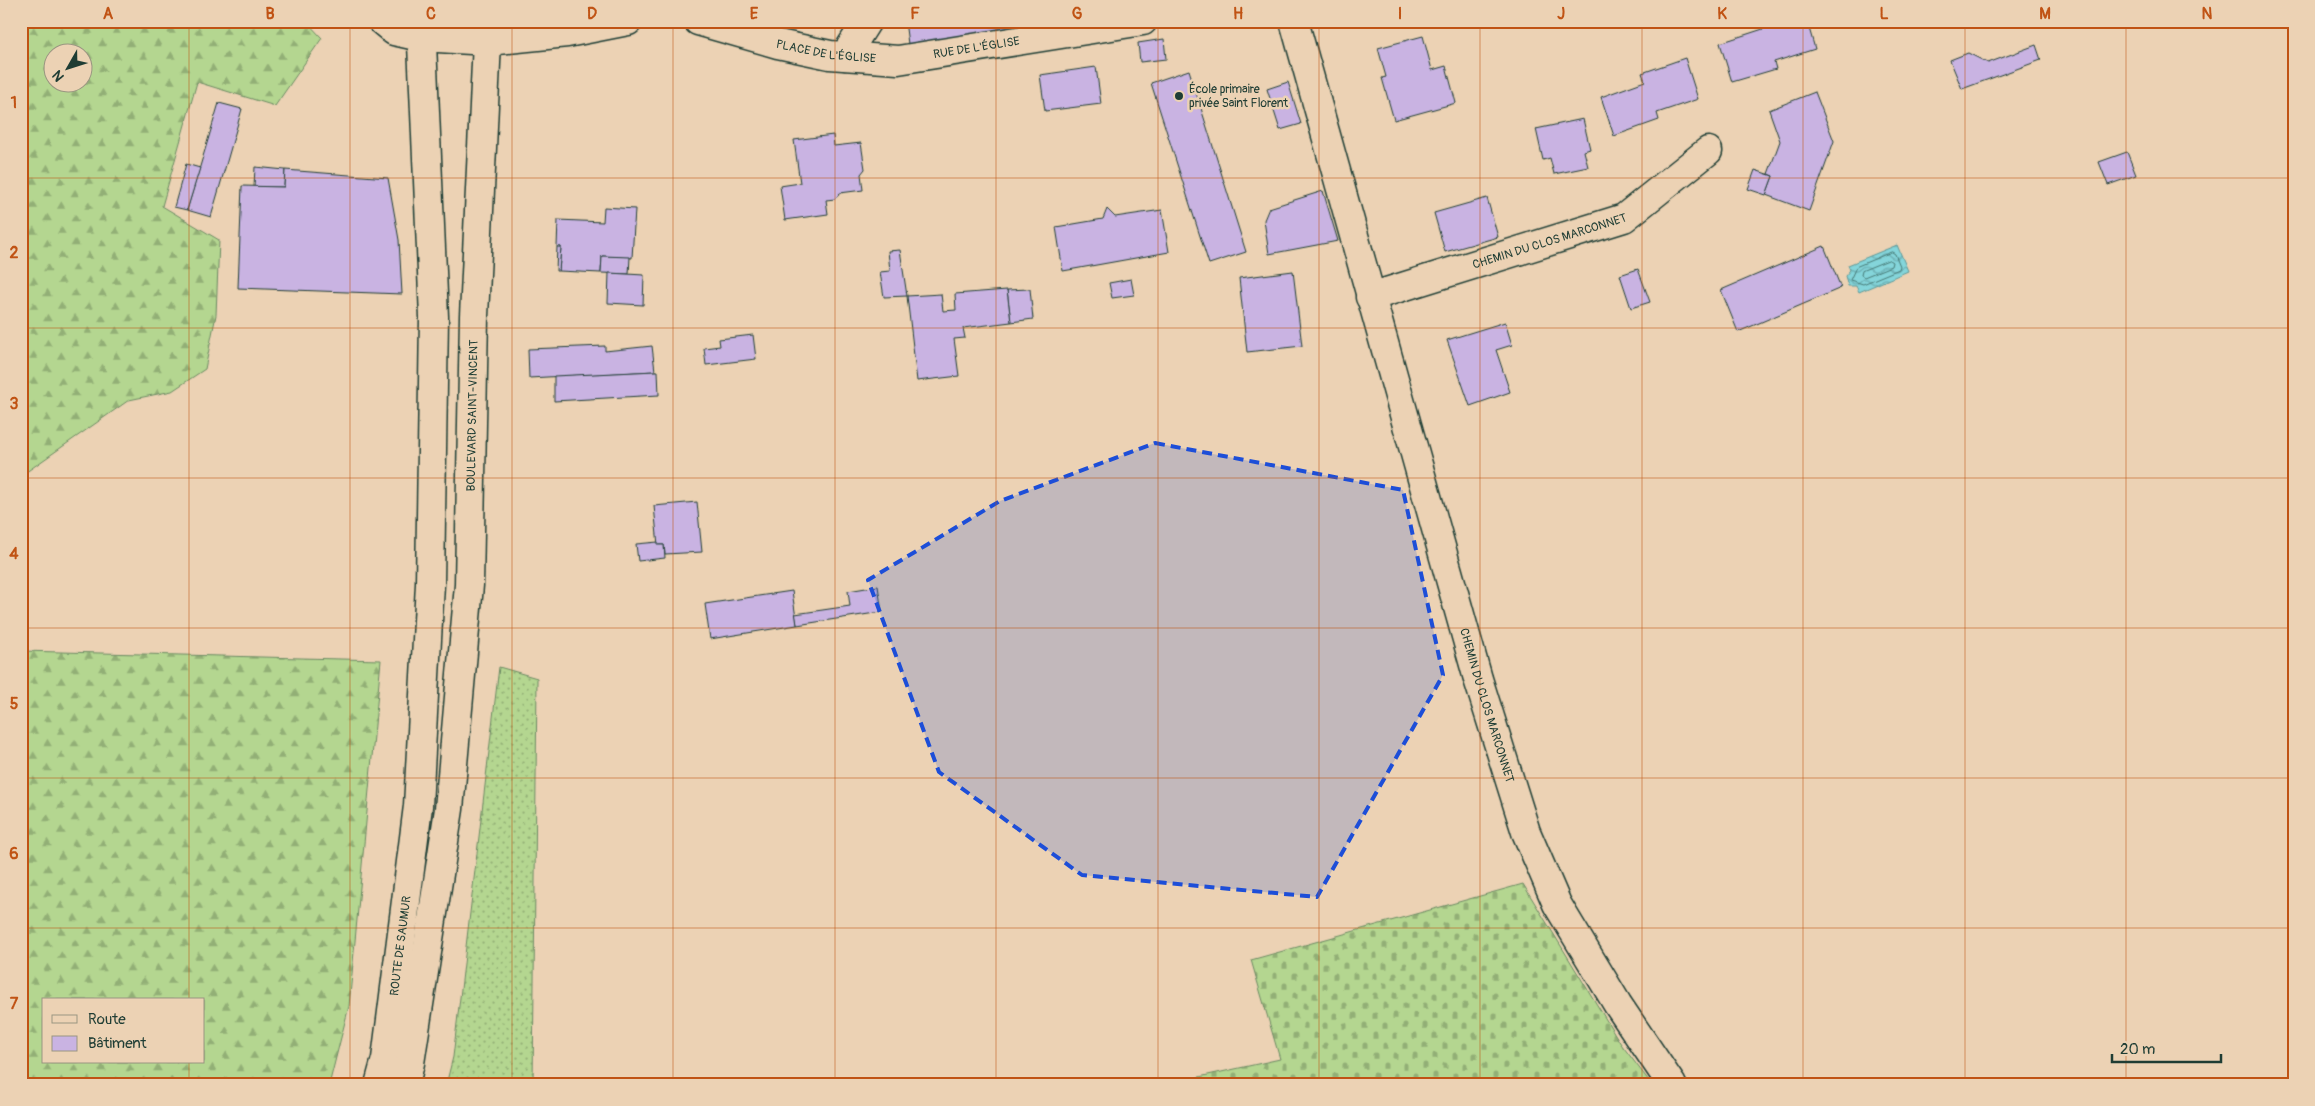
<svg xmlns="http://www.w3.org/2000/svg" width="2315" height="1106" font-family="Pangolin,sans-serif">
	<style>
		.grass { fill: url(#grass-dots); stroke: #6a8a62 }
		.forest { fill: url(#forest-firs); stroke: #6a8a62; fill-rule: evenodd }
		.cemetery { fill: url(#cemetery-stones); stroke: #6a8a62 }
		.water { fill: url(#water-waves); stroke: #5c9898 }
		.lines { fill: none; stroke-linecap: round; stroke-linejoin: round }
		.shore { stroke: #477a76; stroke-width: 1 }
		.building { fill: #c9b3e2; stroke: #1f3d34 }
		.minor-casing { stroke: #1f3d34; stroke-width: 31 }
		.major-casing { stroke: #1f3d34; stroke-width: 31 }
		.minor { stroke: #ecd2b4; stroke-width: 28 }
		.major { stroke: #ecd2b4; stroke-width: 28 }
		.marked { fill: #1d4ed8; fill-opacity: 0.2; stroke: #1d4ed8; stroke-width: 4; stroke-dasharray: 10 6; stroke-linejoin: round }
		.grid { fill: none; stroke: #c05314; stroke-width: 1; stroke-opacity: 0.55 }
		.poi-dot { fill: #1f3d34; stroke: #ecd2b4; stroke-width: 2 }
		.labels { text-anchor: middle; dominant-baseline: central; stroke-width: 5; stroke-linejoin: round; paint-order: stroke }
		.street-label { font-size: 12px; fill: #1f3d34; stroke: #ecd2b4 }
		.poi-label { font-size: 12px; fill: #1f3d34; stroke: #ecd2b4; text-anchor: start }
		.neatline { fill: none; stroke: #c05314; stroke-width: 2 }
		.grid-label { font-size: 16px; text-anchor: middle; font-weight: bold; fill: #c05314 }
	</style>
	<defs>
		<pattern id="grass-dots" width="8" height="8" patternUnits="userSpaceOnUse" patternTransform="scale(1.25)"><rect width="8" height="8" fill="#b4d690"/><path d="M2 2h.1M6 6h.1" fill="none" stroke="#92af76" stroke-width="1.8" stroke-linecap="round"/></pattern>
		<pattern id="forest-firs" width="22" height="20" patternUnits="userSpaceOnUse" patternTransform="scale(1.25)"><rect width="22" height="20" fill="#b4d690"/><path d="M5 1l3.5 6h-7zM16 11l3.5 6h-7z" fill="#92af76"/></pattern>
		<pattern id="cemetery-stones" width="16" height="16" patternUnits="userSpaceOnUse" patternTransform="scale(1.25)"><rect width="16" height="16" fill="#b4d690"/><path d="M2 7V4a2 2 0 0 1 4 0v3zM10 15v-3a2 2 0 0 1 4 0v3z" fill="#92af76"/></pattern>
		<pattern id="water-waves" width="16" height="10" patternUnits="userSpaceOnUse" patternTransform="scale(1.25)"><rect width="16" height="10" fill="#84d5da"/><path d="M0 5q4-4 8 0t8 0" fill="none" stroke="#6baeb2"/></pattern>
	</defs>
	<rect width="100%" height="100%" fill="#ecd2b4"/>
	<filter id="ink" filterUnits="userSpaceOnUse"><feTurbulence type="fractalNoise" baseFrequency=".02" numOctaves="2"/><feDisplacementMap in="SourceGraphic" scale="10" xChannelSelector="R" yChannelSelector="G"/><feConvolveMatrix kernelMatrix="1 2 1 2 8 2 1 2 1" color-interpolation-filters="sRGB"/></filter>
	<g filter="url(#ink)">
		<polygon class="grass" points="499,667 537,678 533,1085 446,1085 453,1057"/>
		<g class="forest">
			<path d="M21,21h285l16,17 -47,68 -78,-24 -35,124 57,34 -3,75 -11,54 -33,22 -43,9 -107,75 -1,28zM52,52h30v30h-30z"/>
			<path d="M21,651l360,9 -32,346 -20,79h-308zM44,1000h160v62h-160z"/>
		</g>
		<polygon class="cemetery" points="1523,884 1621,1044 1652,1085 1163,1085 1280,1059 1251,960"/>
		<polygon class="water" points="1897,245 1908,271 1859,292 1856,286 1848,286 1845,276 1850,270 1848,265"/>
		<g class="lines">
			<g class="shore">
				<polygon points="1892,252 1895,254 1900,266 1899,269 1863,284 1850,280 1856,267"/>
				<polygon points="1889,260 1892,262 1891,266 1864,277 1861,275 1862,271"/>
			</g>
		</g>
		<g class="building">
			<polygon points="905,21 1072,21 1072,23 908,44"/>
			<polygon points="1760,21 1807,21 1815,49 1774,62 1776,69 1732,82 1720,43 1763,29"/>
			<polygon points="1423,36 1432,70 1446,66 1456,103 1394,120 1382,78 1386,77 1378,48"/>
			<polygon points="1164,39 1166,59 1140,62 1138,43"/>
			<polygon points="2036,45 2041,60 1962,89 1950,60 1968,53 1988,63"/>
			<polygon points="1685,58 1698,99 1657,113 1659,120 1614,136 1601,97 1645,81 1642,73"/>
			<polygon points="1096,67 1101,104 1045,111 1040,75"/>
			<polygon points="1189,70 1246,252 1209,264 1151,83"/>
			<polygon points="1288,82 1301,124 1280,130 1267,89"/>
			<polygon points="1815,92 1834,141 1809,211 1766,195 1773,176 1768,174 1780,141 1769,110"/>
			<polygon points="219,103 242,109 211,217 187,210"/>
			<polygon points="1583,119 1590,149 1584,151 1588,167 1554,174 1550,158 1543,160 1536,129"/>
			<polygon points="833,135 834,146 861,143 865,169 861,174 863,190 840,193 835,199 826,200 828,214 785,220 780,186 800,183 794,140"/>
			<polygon points="2127,152 2136,175 2108,185 2099,162"/>
			<polygon points="186,164 200,168 187,210 174,207"/>
			<polygon points="255,167 285,170 284,187 254,187"/>
			<polygon points="285,170 388,178 399,240 402,294 238,288 242,186 284,187"/>
			<polygon points="1755,170 1773,176 1766,195 1748,189"/>
			<polygon points="1323,191 1338,241 1269,254 1264,220 1269,208"/>
			<polygon points="1487,198 1498,237 1445,252 1434,213"/>
			<polygon points="604,207 635,209 632,258 602,256 601,273 559,271 561,247 557,247 558,220 603,222"/>
			<polygon points="1107,209 1115,217 1162,210 1169,252 1063,271 1056,227 1103,219"/>
			<polygon points="1824,246 1841,288 1738,332 1721,290"/>
			<polygon points="557,247 561,247 559,271 556,271"/>
			<polygon points="900,250 907,296 884,297 880,272 890,271 888,251"/>
			<polygon points="602,256 630,257 629,274 601,273"/>
			<polygon points="1638,269 1650,302 1631,308 1620,275"/>
			<polygon points="1293,271 1302,346 1247,352 1239,278"/>
			<polygon points="609,273 644,275 643,305 608,303"/>
			<polygon points="1131,279 1134,295 1112,298 1109,283"/>
			<polygon points="1030,289 1033,319 1011,322 1007,290"/>
			<polygon points="1007,290 1011,322 963,328 965,338 954,339 959,376 917,381 907,296 941,294 943,311 956,310 955,294"/>
			<polygon points="1505,322 1512,345 1496,350 1510,392 1470,406 1447,340"/>
			<polygon points="753,335 756,359 706,365 704,348 720,346 719,339"/>
			<polygon points="605,346 605,351 652,346 655,371 529,378 528,349"/>
			<polygon points="655,371 658,371 659,395 554,401 554,376"/>
			<polygon points="697,502 702,552 665,554 664,545 658,545 654,506"/>
			<polygon points="658,542 658,545 664,545 665,558 638,561 636,544"/>
			<polygon points="878,586 882,612 797,625 795,614 850,606 848,591"/>
			<polygon points="792,591 797,625 710,639 705,604"/>
		</g>
		<g class="lines">
			<defs>
				<g id="minor">
					<polyline points="382,21 394,31 421,37 488,41 567,33 628,21"/>
					<path id="s1" d="M698,21l80,23 52,11 68,5 245,-39"/>
					<path id="s2" d="M1294,21l184,658 48,153 31,72 61,101 54,80"/>
					<polyline points="845,56 867,21"/>
					<path id="s3" d="M1370,297l254,-79 84,-67"/>
				</g>
				<g id="major">
					<path id="s4" d="M379,1085l7,-26 32,-253 12,-222 4,-267 -13,-296"/>
					<path id="s5" d="M405,1085l5,-22 39,-254 20,-224 5,-269 14,-295"/>
				</g>
			</defs>
			<use href="#minor" class="minor-casing"/>
			<use href="#major" class="major-casing"/>
			<use href="#minor" class="minor"/>
			<use href="#major" class="major"/>
		</g>
	</g>
	<path class="marked" d="M1155,443l248,47 40,185 -126,222 -235,-22 -143,-103 -71,-192 132,-79z"/>
	<path class="grid" d="M189,21v979M350,21v1064M512,21v1064M673,21v1064M835,21v1064M996,21v1064M1158,21v1064M1319,21v1064M1480,21v1064M1642,21v1064M1803,21v1064M1965,21v1064M2126,21v1064M21,178h2273M21,328h2273M21,478h2273M21,628h2273M21,778h2273M21,928h2273M189,1062v23"/>
	<circle class="poi-dot" cx="1179" cy="96" r="5"/>
	<g class="labels">
		<g class="street-label">
			<text stroke="none"><textPath href="#s1" startOffset="284">RUE DE L'ÉGLISE</textPath></text>
			<text stroke="none"><textPath href="#s1" startOffset="132">PLACE DE L'ÉGLISE</textPath></text>
			<text stroke="none"><textPath href="#s3" startOffset="188">CHEMIN DU CLOS MARCONNET</textPath></text>
			<text stroke="none"><textPath href="#s5" startOffset="674">BOULEVARD SAINT-VINCENT</textPath></text>
			<text stroke="none"><textPath href="#s2" startOffset="711">CHEMIN DU CLOS MARCONNET</textPath></text>
			<text stroke="none"><textPath href="#s4" startOffset="141">ROUTE DE SAUMUR</textPath></text>
		</g>
		<g class="poi-label">
			<text x="1189" y="89">École primaire<tspan x="1189" dy="14">privée Saint Florent</tspan></text>
		</g>
	</g>
	<rect width="2315" height="1106" fill="none" stroke="#ecd2b4" stroke-width="55"/>
	<rect x="42" y="998" width="162" height="65" fill="#ecd2b4" stroke="#9a9681"/>
	<rect x="52" y="1015" width="25" height="8" fill="#ecd2b4" stroke="#9a9681"/>
	<text x="88" y="1024" font-size="15" fill="#1f3d34">Route</text>
	<rect x="52" y="1036" width="25" height="15" fill="#c9b3e2" stroke="#9a9681"/>
	<text x="88" y="1048" font-size="15" fill="#1f3d34">Bâtiment</text>
	<g transform="translate(68 68) rotate(231)"><circle r="24" fill="#ecd2b4" stroke="#9a9681"/>
	<path d="M0-4L9 19L0 12L-9 19Z" fill="#1f3d34"/>
	<text y="-8" font-size="14" font-weight="bold" text-anchor="middle" fill="#1f3d34">N</text>
	</g>
	<path d="M2112 1054v8h109v-8" fill="none" stroke="#1f3d34" stroke-width="2.5"/>
	<text x="2120" y="1054" font-size="15" fill="#1f3d34" stroke="#ecd2b4" stroke-width="4" paint-order="stroke">20 m</text>
	<rect x="28" y="28" width="2260" height="1050" class="neatline"/>
	<g class="grid-label">
		<text x="108" y="19">A</text>
		<text x="270" y="19">B</text>
		<text x="431" y="19">C</text>
		<text x="592" y="19">D</text>
		<text x="754" y="19">E</text>
		<text x="915" y="19">F</text>
		<text x="1077" y="19">G</text>
		<text x="1238" y="19">H</text>
		<text x="1400" y="19">I</text>
		<text x="1561" y="19">J</text>
		<text x="1722" y="19">K</text>
		<text x="1884" y="19">L</text>
		<text x="2045" y="19">M</text>
		<text x="2207" y="19">N</text>
		<text x="14" y="108">1</text>
		<text x="14" y="258">2</text>
		<text x="14" y="409">3</text>
		<text x="14" y="559">4</text>
		<text x="14" y="709">5</text>
		<text x="14" y="859">6</text>
		<text x="14" y="1009">7</text>
	</g>
</svg>
